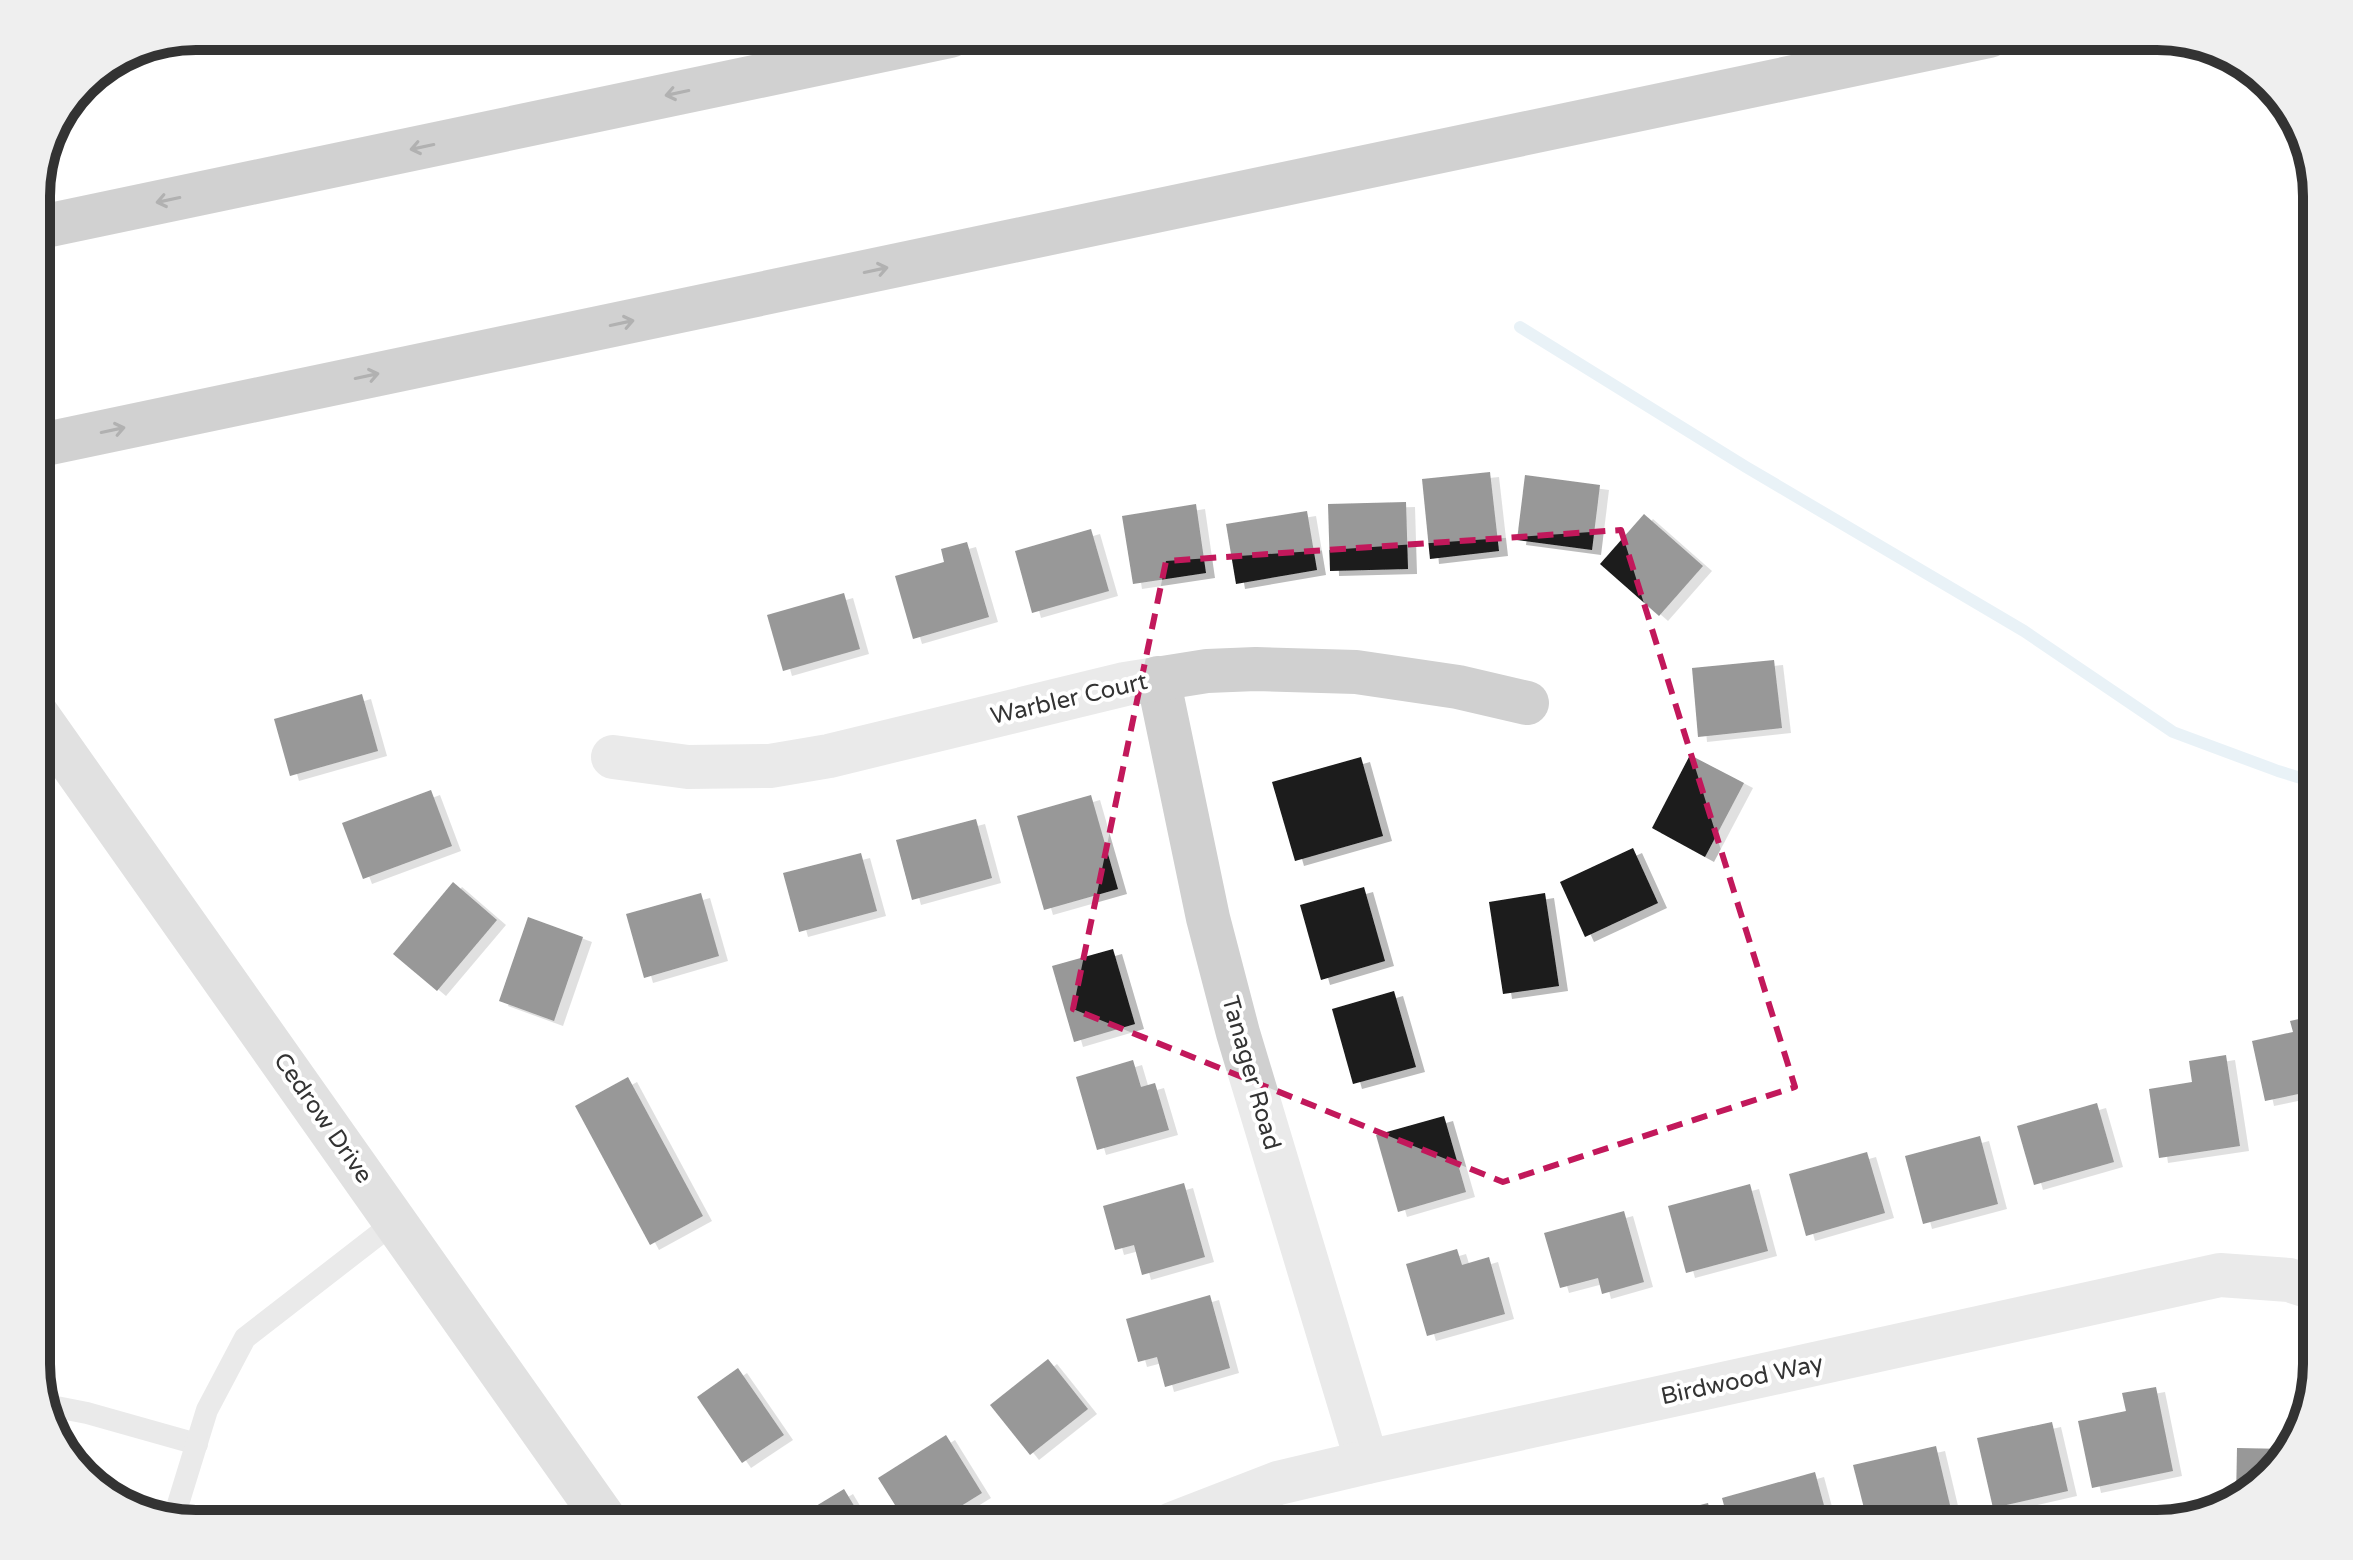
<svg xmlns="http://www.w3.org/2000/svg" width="2353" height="1560" font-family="'Varela Round',sans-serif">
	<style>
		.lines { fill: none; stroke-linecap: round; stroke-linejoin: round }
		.stream { stroke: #cfe2ee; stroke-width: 12 }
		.building { fill: #1a1a1a; filter: url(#shadow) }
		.lane { stroke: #d0d0d0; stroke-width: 22 }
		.street { stroke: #d0d0d0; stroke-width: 44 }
		.secondary { stroke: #bdbdbd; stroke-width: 44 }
		.highway { stroke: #9a9a9a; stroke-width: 44 }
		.oneway { stroke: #525252 }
		.marked { fill: none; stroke: #c2185b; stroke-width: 6; stroke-dasharray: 16 10; stroke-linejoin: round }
		.labels { text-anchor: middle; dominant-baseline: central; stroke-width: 8; stroke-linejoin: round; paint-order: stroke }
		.street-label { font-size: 24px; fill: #333; stroke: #fff }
		.rim { fill: none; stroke: #333; stroke-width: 10 }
	</style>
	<defs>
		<filter id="shadow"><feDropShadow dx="9" dy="5" stdDeviation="0" flood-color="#0004"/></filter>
	</defs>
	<rect width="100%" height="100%" fill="#fff"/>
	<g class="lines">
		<polyline class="stream" points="1520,327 1746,467 2024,631 2173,732 2278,771 2317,783"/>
	</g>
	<g class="building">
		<polygon points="1490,472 1499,551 1430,559 1422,479"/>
		<polygon points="1525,475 1600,485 1592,550 1517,540"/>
		<polygon points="1406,502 1408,569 1330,571 1328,504"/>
		<polygon points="1196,504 1206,573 1133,584 1122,516"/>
		<polygon points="1307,511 1317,570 1236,584 1226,524"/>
		<polygon points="1644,514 1703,566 1659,616 1600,564"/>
		<polygon points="1091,529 1109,591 1032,613 1015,551"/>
		<polygon points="967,542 989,617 913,639 895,576 944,562 941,549"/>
		<polygon points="844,593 860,649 783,671 767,615"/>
		<polygon points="1774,660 1782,728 1698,737 1692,668"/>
		<polygon points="362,694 378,751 290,776 274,719"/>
		<polygon points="1690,755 1744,783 1705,857 1652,828"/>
		<polygon points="1361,757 1383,836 1295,861 1272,782"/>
		<polygon points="431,790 452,846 363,879 342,823"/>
		<polygon points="1091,795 1118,889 1044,910 1017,816"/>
		<polygon points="976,819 992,878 912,900 896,840"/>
		<polygon points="1633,848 1658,903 1585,937 1560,882"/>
		<polygon points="861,853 877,911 799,932 783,873"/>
		<polygon points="453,882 497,920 437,991 393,954"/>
		<polygon points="1364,887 1385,961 1321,980 1300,905"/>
		<polygon points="701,893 719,956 644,978 626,914"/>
		<polygon points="1545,893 1559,986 1503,994 1489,902"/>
		<polygon points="528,917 583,937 554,1021 499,1001"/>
		<polygon points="1113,949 1135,1024 1074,1042 1052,966"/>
		<polygon points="1394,991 1416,1067 1353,1084 1332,1009"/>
		<polygon points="2317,1015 2317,1090 2265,1101 2252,1041 2293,1032 2290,1021"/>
		<polygon points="2226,1055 2240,1146 2159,1158 2149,1089 2192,1082 2189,1061"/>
		<polygon points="1133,1060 1141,1087 1155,1083 1169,1130 1097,1150 1076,1077"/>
		<polygon points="628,1077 703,1216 650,1245 575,1106"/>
		<polygon points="2097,1103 2114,1162 2034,1185 2017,1126"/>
		<polygon points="1444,1116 1466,1192 1398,1212 1376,1135"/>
		<polygon points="1980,1136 1998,1204 1923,1224 1905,1156"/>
		<polygon points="1867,1152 1885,1213 1806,1236 1789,1174"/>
		<polygon points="1184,1183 1205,1257 1142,1275 1134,1245 1115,1250 1103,1206"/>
		<polygon points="1750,1184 1768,1251 1686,1273 1668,1206"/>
		<polygon points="1624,1211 1644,1282 1602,1294 1598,1278 1560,1288 1544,1233"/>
		<polygon points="1457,1249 1462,1265 1489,1257 1505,1314 1427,1336 1406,1264"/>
		<polygon points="1210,1295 1230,1368 1165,1387 1157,1357 1138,1362 1126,1319"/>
		<polygon points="1048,1359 1088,1409 1030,1455 990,1405"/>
		<polygon points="738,1368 784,1435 742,1463 697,1397"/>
		<polygon points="2156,1387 2173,1471 2092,1488 2078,1421 2126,1411 2122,1393"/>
		<polygon points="2052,1422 2068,1491 1993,1508 1977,1438"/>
		<polygon points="946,1435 982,1493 932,1524 907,1524 878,1478"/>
		<polygon points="1936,1446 1950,1505 1868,1524 1853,1465"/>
		<polygon points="2237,1448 2291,1449 2290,1453 2236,1500"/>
		<polygon points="1815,1472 1829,1524 1729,1524 1722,1498"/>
		<polygon points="844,1489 865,1524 796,1524 793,1520"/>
		<polygon points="1708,1503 1713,1524 1629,1524 1629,1523"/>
	</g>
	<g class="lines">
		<g class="lane">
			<polyline points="46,1405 87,1413 197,1444"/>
			<polyline points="174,1517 207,1410 245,1338 396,1221"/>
		</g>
		<g class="street">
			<polyline points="1158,678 1208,918 1238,1033 1367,1462"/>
			<polyline points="613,757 688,767 770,766 829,756 1125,684 1207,671 1256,669 1356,672 1458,687 1527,703"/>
			<polyline points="1172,1524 1278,1483 1367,1462 2220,1275 2289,1280 2317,1289"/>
		</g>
		<polyline class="secondary" points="36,713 608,1524"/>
		<g class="highway">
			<polyline points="36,228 950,36"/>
			<polyline points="36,446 1989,36"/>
		</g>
	</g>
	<defs><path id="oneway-shaft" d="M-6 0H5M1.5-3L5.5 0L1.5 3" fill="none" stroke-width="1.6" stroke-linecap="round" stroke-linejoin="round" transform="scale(2)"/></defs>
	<g class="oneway">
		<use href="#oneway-shaft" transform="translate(677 93) rotate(168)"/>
		<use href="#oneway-shaft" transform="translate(422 147) rotate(168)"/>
		<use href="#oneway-shaft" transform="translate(168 200) rotate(168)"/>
		<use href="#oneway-shaft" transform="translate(876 270) rotate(-12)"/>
		<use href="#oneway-shaft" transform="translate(622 323) rotate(-12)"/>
		<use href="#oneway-shaft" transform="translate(367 376) rotate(-12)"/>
		<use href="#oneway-shaft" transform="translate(113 430) rotate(-12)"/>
	</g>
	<path d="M0 0H2353V1560H0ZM1621,530l174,557 -292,95 -430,-173 93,-448z" fill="#fff" fill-opacity=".55" fill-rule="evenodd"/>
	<path class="marked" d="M1621,530l174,557 -292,95 -430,-173 93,-448z"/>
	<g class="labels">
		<g class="street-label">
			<text transform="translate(1069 699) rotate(-13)">Warbler Court</text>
			<text transform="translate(1251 1073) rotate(74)">Tanager Road</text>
			<text transform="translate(323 1118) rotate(55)">Cedrow Drive</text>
			<text transform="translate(1742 1380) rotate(-12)">Birdwood Way</text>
		</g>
	</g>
	<path d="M0 0H2353V1560H0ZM196 50H2157A146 146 0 0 1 2303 196V1364A146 146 0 0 1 2157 1510H196A146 146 0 0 1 50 1364V196A146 146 0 0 1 196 50Z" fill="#efefef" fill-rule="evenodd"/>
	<path class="rim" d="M196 50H2157A146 146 0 0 1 2303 196V1364A146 146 0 0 1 2157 1510H196A146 146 0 0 1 50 1364V196A146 146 0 0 1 196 50Z"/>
</svg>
